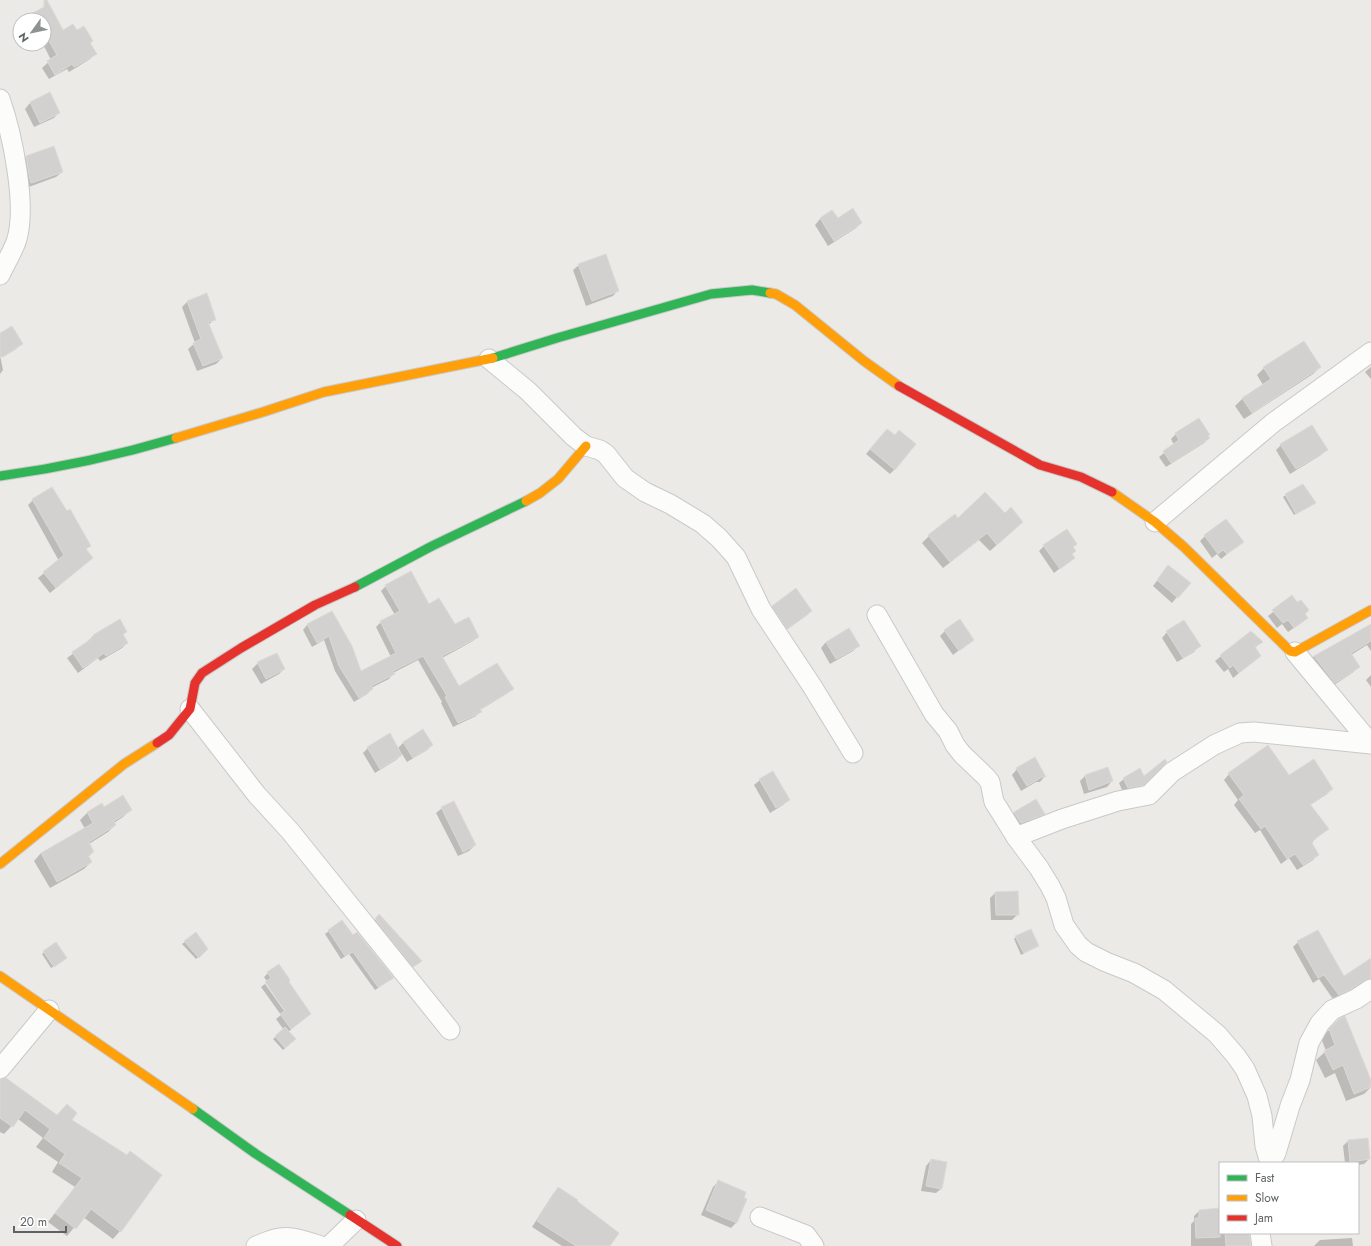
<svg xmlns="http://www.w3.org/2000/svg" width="1371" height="1246" font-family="Jost,sans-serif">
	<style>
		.shadow { fill: #0003 }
		.building { fill: #d3d1d0; stroke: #dcd9d6 }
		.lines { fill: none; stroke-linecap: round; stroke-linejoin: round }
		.street-casing { stroke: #c8c9c9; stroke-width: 21 }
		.fast-casing { stroke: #c8c9c9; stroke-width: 11 }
		.slow-casing { stroke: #c8c9c9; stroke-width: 11 }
		.jam-casing { stroke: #c8c9c9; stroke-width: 11 }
		.street { stroke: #fcfcfb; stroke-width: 19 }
		.fast { stroke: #30b455; stroke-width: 9 }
		.slow { stroke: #ff9f0a; stroke-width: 9 }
		.jam { stroke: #e5322d; stroke-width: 9 }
	</style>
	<rect width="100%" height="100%" fill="#eceae7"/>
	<g class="shadow">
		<polygon points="34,13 63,31 77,32 89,43 95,54 90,59 69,72 67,69 49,79 42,68 51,60 43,44 44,44 44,20 30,20"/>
		<polygon points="50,94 59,112 54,118 34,127 25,109 30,103"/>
		<polygon points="26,157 62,172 56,177 26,188 21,163"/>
		<polygon points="832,211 838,219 861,223 856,228 828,246 815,225 820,219"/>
		<polygon points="579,265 618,290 613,296 586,306 573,270"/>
		<polygon points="188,301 215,319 208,325 222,358 216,364 197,371 188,349 195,343 182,307"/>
		<polygon points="0,334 22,343 16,349 3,357 0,353"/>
		<polygon points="0,355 3,370 0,374"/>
		<polygon points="1320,367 1313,374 1244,419 1235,406 1242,399 1263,385 1257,375 1264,368"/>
		<polygon points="1371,367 1371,379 1365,372"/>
		<polygon points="887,430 895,469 890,474 866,454"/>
		<polygon points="1176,434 1207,436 1209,438 1204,443 1166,467 1159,457 1174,445 1171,439"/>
		<polygon points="1281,445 1326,450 1321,455 1290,474 1276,450"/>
		<polygon points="1286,495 1312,505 1294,515 1283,497"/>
		<polygon points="33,500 89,546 85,550 92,558 50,593 38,578 59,561 28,505"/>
		<polygon points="1005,514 1022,522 990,551 979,540 943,568 922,543 929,536 958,520"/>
		<polygon points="1205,536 1242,542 1221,559 1217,554 1212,558 1200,541"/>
		<polygon points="1076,544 1072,548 1075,551 1071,555 1073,558 1054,573 1039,551 1044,546"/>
		<polygon points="1168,566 1177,597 1172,603 1153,586"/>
		<polygon points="386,586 429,606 454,626 478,637 473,641 442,658 459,687 512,689 508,693 480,710 480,711 476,716 453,727 441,703 442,702 418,660 393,673 393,674 389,679 371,688 372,689 367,694 354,702 335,671 324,640 312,647 303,630 307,625 331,612 361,673 391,657 376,627 381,622 395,615 381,591"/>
		<polygon points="1292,597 1307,618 1301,623 1288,632 1282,624 1277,628 1268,616"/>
		<polygon points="773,606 811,611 806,616 782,633 767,612"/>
		<polygon points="1371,625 1371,651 1367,645 1351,655 1359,667 1352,673 1328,689 1308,663 1314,656"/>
		<polygon points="945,631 973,639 953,655 940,636"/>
		<polygon points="126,632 123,635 127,643 122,648 100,661 98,658 78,673 67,658 89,642 88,641 93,636"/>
		<polygon points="1167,632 1199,646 1194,652 1177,662 1162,638"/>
		<polygon points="1251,632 1261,642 1255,648 1260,656 1233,678 1228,669 1224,672 1215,661"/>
		<polygon points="826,642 858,646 853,651 830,664 821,648"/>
		<polygon points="258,663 284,669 279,674 261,684 252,669"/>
		<polygon points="1371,675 1371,687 1366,680"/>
		<polygon points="390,734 398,748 403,743 432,745 427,750 407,762 402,754 396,760 375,773 363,753 368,748"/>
		<polygon points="1268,746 1288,776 1332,788 1327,794 1310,805 1327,829 1311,843 1318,854 1313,860 1297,870 1289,858 1281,864 1260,830 1255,833 1234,805 1238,800 1224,780 1229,774"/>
		<polygon points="1166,762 1138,789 1123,792 1119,783 1124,779 1144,777"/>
		<polygon points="1108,768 1112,781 1107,787 1084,794 1080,781 1085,776"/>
		<polygon points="1017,769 1045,776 1040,782 1036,782 1021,791 1012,775"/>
		<polygon points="760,780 789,800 783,805 770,813 754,785"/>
		<polygon points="1036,800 1044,814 1039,819 1015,828 1009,819 1014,813"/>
		<polygon points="102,804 104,808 130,810 123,817 114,823 115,825 108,832 89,844 93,852 88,857 91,862 84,869 50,888 34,861 41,853 85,829 80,820 87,813"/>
		<polygon points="442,808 475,845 469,851 458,856 436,813"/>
		<polygon points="996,892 1018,914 1012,920 991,920 990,898"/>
		<polygon points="379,916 421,961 419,963 410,968 373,922"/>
		<polygon points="329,931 393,978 375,990 349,954 341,959 325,934"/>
		<polygon points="196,934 207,949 196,959 182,944"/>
		<polygon points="1016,937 1038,946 1021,955 1014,939"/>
		<polygon points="1298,942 1344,978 1371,959 1371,984 1364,983 1333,999 1319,979 1313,983 1293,947"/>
		<polygon points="44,952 63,961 51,968 42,954"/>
		<polygon points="268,973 287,982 305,1018 288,1032 292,1042 283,1050 273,1039 284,1030 276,1019 281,1015 261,987 265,984 287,1015 289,1014 264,977"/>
		<polygon points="1330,1029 1371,1083 1371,1087 1364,1094 1346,1101 1335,1073 1325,1078 1316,1060 1326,1051 1321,1038"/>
		<polygon points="0,1081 57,1116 70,1120 120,1231 113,1239 83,1217 67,1236 48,1222 75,1187 52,1172 58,1162 36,1147 43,1138 18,1119 4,1134 0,1132"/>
		<polygon points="1348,1141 1369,1159 1364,1164 1358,1165 1358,1163 1345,1163 1343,1146"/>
		<polygon points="931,1160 942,1188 936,1193 921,1191 926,1166"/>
		<polygon points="719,1181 745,1199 736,1223 731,1228 701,1215 713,1187"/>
		<polygon points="558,1188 576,1202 609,1246 562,1246 532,1227 553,1194"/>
		<polygon points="1220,1210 1220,1233 1226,1233 1227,1246 1191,1246 1191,1224 1194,1221 1194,1216 1199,1211"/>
		<polygon points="1352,1238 1353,1246 1314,1246 1320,1240"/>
	</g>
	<g class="building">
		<polygon points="44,0 47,0 63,30 73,24 77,30 84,26 93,41 90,43 97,54 74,67 72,64 55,75 47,61 57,55 44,32 44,20 19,20 44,7"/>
		<polygon points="50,92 60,113 40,123 30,102"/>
		<polygon points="54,146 63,172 31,183 29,175 26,156"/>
		<polygon points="853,208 862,223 834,241 820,218 832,210 838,218"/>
		<polygon points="606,254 619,291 592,301 578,264"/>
		<polygon points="207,293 216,320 208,322 223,358 203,366 193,343 201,339 187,301"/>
		<polygon points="12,326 23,344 0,358 0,333"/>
		<polygon points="1304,341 1321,367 1252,413 1242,398 1271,379 1263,367"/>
		<polygon points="1199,418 1210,435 1208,436 1210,438 1171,463 1163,451 1179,440 1175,433"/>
		<polygon points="1312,425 1328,450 1296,469 1280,444"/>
		<polygon points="887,429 895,435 899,430 916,444 895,470 870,449"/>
		<polygon points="1303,484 1316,503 1296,514 1285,494"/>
		<polygon points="52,487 67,511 70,509 91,546 86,549 93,558 56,588 43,572 64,555 32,499"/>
		<polygon points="985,492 1005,513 1011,507 1023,522 997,545 987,533 950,562 928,535 955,514 958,518"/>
		<polygon points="1226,519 1244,542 1227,554 1223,550 1218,554 1204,535"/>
		<polygon points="1067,529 1077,544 1073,547 1076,551 1072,554 1075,558 1060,569 1043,545"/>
		<polygon points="1168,565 1191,583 1178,598 1157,580"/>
		<polygon points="411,571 429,604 439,598 455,624 469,617 479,637 442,656 459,686 497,663 514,689 480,709 482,712 458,723 445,697 447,696 423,656 393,671 395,674 371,686 373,689 359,698 339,666 329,636 317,643 307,624 332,611 352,646 361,671 396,653 380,621 400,611 385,585"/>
		<polygon points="796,588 812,611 787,629 772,606"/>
		<polygon points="1292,595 1297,602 1301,600 1309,610 1305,614 1308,618 1294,628 1288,620 1283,623 1272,610"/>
		<polygon points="120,619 127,632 123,634 128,643 106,656 104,653 83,668 72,652 94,637 93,635"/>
		<polygon points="960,619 974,640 959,651 944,630"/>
		<polygon points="1184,620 1201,646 1183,658 1166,631"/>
		<polygon points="1371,624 1371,641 1351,653 1360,667 1335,683 1314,656"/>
		<polygon points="849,628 860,646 836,659 826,642"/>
		<polygon points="1251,631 1263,642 1255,647 1261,656 1239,673 1233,665 1230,668 1220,655"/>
		<polygon points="277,653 285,669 266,679 257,662"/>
		<polygon points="423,729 433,745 413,758 403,742"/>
		<polygon points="390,733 402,755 380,769 367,747"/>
		<polygon points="1268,745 1289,775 1314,759 1333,789 1310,804 1329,829 1313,840 1314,841 1312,843 1319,855 1303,865 1295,854 1287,859 1265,826 1261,829 1239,799 1244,795 1228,773"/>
		<polygon points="1035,757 1046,777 1042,777 1027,786 1016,768"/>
		<polygon points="1165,759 1167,762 1144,785 1128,788 1123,778 1140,768 1144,776"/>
		<polygon points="1108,767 1113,781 1089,790 1085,775"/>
		<polygon points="773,771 790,800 776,808 759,779"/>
		<polygon points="123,795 132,810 114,821 116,825 89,842 94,852 88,855 92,862 57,882 41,853 93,823 87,812 102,803 104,807"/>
		<polygon points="1036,799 1045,814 1021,823 1014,812"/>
		<polygon points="454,801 476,845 463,852 441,807"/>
		<polygon points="1018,891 1019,915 996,915 995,892"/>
		<polygon points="379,914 422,961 413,967 375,919"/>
		<polygon points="342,920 353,935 357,932 394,978 378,987 353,952 345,956 328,930"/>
		<polygon points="1031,929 1039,946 1024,953 1015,936"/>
		<polygon points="1318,930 1344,976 1371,958 1371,978 1365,980 1351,989 1339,995 1324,975 1318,978 1297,941"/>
		<polygon points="196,932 208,949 199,958 184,941"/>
		<polygon points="56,942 67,958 54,967 43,951"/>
		<polygon points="279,964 290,980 289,982 311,1014 291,1029 280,1014 285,1011 265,982 271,978 267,972"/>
		<polygon points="1345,1016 1371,1080 1371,1087 1354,1094 1343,1065 1333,1070 1324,1051 1335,1045 1329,1029 1339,1019"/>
		<polygon points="285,1027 296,1039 285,1048 275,1036"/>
		<polygon points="6,1078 57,1115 67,1104 77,1113 72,1120 127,1155 130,1151 162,1175 121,1232 91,1209 76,1229 55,1213 82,1178 59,1163 65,1154 44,1138 50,1129 25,1110 13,1127 0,1118 0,1080"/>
		<polygon points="1368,1138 1370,1159 1350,1162 1348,1140"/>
		<polygon points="931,1159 947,1162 942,1189 926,1186"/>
		<polygon points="718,1180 746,1192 744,1198 747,1199 737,1223 706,1210"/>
		<polygon points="558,1187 578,1200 577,1201 619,1233 610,1246 576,1246 537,1221"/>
		<polygon points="1220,1208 1220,1237 1196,1238 1195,1218 1199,1218 1199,1210"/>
		<polygon points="1225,1233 1249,1233 1251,1246 1226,1246"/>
	</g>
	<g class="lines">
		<defs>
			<g id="street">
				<path d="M0,99c12,34 28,108 16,143 -4,11 -11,22 -16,33"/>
				<polyline points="489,359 528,391 574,437 586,446 600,450 606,454 625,478 645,492 670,504 703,524 719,538 736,557 761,609 812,686 853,753"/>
				<polyline points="1155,522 1274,422 1371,352"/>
				<polyline points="877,615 934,714 948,731 955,745 962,754 986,777 990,782 994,802 998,808 1016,837 1039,868 1050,886 1056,898 1064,925 1078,945 1086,952 1106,962 1134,973 1164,990 1217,1034 1236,1056 1245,1069 1257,1096 1262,1116 1265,1146 1270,1163"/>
				<polyline points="1295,652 1371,744"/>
				<polyline points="190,709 257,795 290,831 450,1030"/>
				<polyline points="1016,837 1062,819 1118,801 1149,795 1172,772 1214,745 1240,733 1254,732 1371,744"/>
				<polyline points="0,1069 49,1010"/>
				<polyline points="1270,1163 1276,1153 1290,1106 1300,1080 1309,1043 1320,1023 1332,1010 1356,999 1371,989"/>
				<polyline points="760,1217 806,1235 814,1246"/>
				<polyline points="1260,1233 1262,1246"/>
				<path d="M256,1246c8,-3 16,-7 24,-8 14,-2 29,4 41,8"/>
				<polyline points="329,1246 356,1220"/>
			</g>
			<g id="fast">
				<polyline points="493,358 557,338 711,294 752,290 770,293"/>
				<path d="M0,476c59,-8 119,-21 176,-38"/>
				<polyline points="355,587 432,546 526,501"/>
				<polyline points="193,1109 256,1154 350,1215"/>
			</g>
			<g id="slow">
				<polyline points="770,293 776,294 795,305 864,361 899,386"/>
				<polyline points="176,438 263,412 324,392 493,358"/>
				<polyline points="1112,492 1155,522 1184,547 1290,651 1295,652 1371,610"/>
				<polyline points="526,501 540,493 558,479 586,446"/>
				<polyline points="0,864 124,764 157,743"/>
				<polyline points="0,976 193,1109"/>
			</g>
			<g id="jam">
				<polyline points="899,386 1040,465 1081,477 1112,492"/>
				<polyline points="157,743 169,735 190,709 195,683 202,673 241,648 315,605 355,587"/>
				<polyline points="350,1215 397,1246"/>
			</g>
		</defs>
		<use href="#street" class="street-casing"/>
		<use href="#fast" class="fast-casing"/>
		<use href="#slow" class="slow-casing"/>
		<use href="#jam" class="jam-casing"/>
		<use href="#street" class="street"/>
		<use href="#fast" class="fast"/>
		<use href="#slow" class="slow"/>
		<use href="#jam" class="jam"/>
	</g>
	<rect x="1219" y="1162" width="140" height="72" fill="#ffffff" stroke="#bec0c1"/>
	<rect x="1227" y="1175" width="20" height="6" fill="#30b455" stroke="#bec0c1"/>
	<text x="1255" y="1182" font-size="12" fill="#5c6265">Fast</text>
	<rect x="1227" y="1195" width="20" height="6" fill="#ff9f0a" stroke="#bec0c1"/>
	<text x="1255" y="1202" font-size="12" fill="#5c6265">Slow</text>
	<rect x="1227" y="1215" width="20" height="6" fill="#e5322d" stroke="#bec0c1"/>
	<text x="1255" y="1222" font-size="12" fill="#5c6265">Jam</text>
	<g transform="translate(32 32) rotate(237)"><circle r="19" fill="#ffffff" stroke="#bec0c1"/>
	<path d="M0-3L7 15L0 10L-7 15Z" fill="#8e9292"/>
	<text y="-6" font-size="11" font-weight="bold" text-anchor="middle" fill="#5c6265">N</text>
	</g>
	<path d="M14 1226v6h52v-6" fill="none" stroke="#5c6265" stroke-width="2"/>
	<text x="20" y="1226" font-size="12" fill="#5c6265" stroke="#ffffff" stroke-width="3" paint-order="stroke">20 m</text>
</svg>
